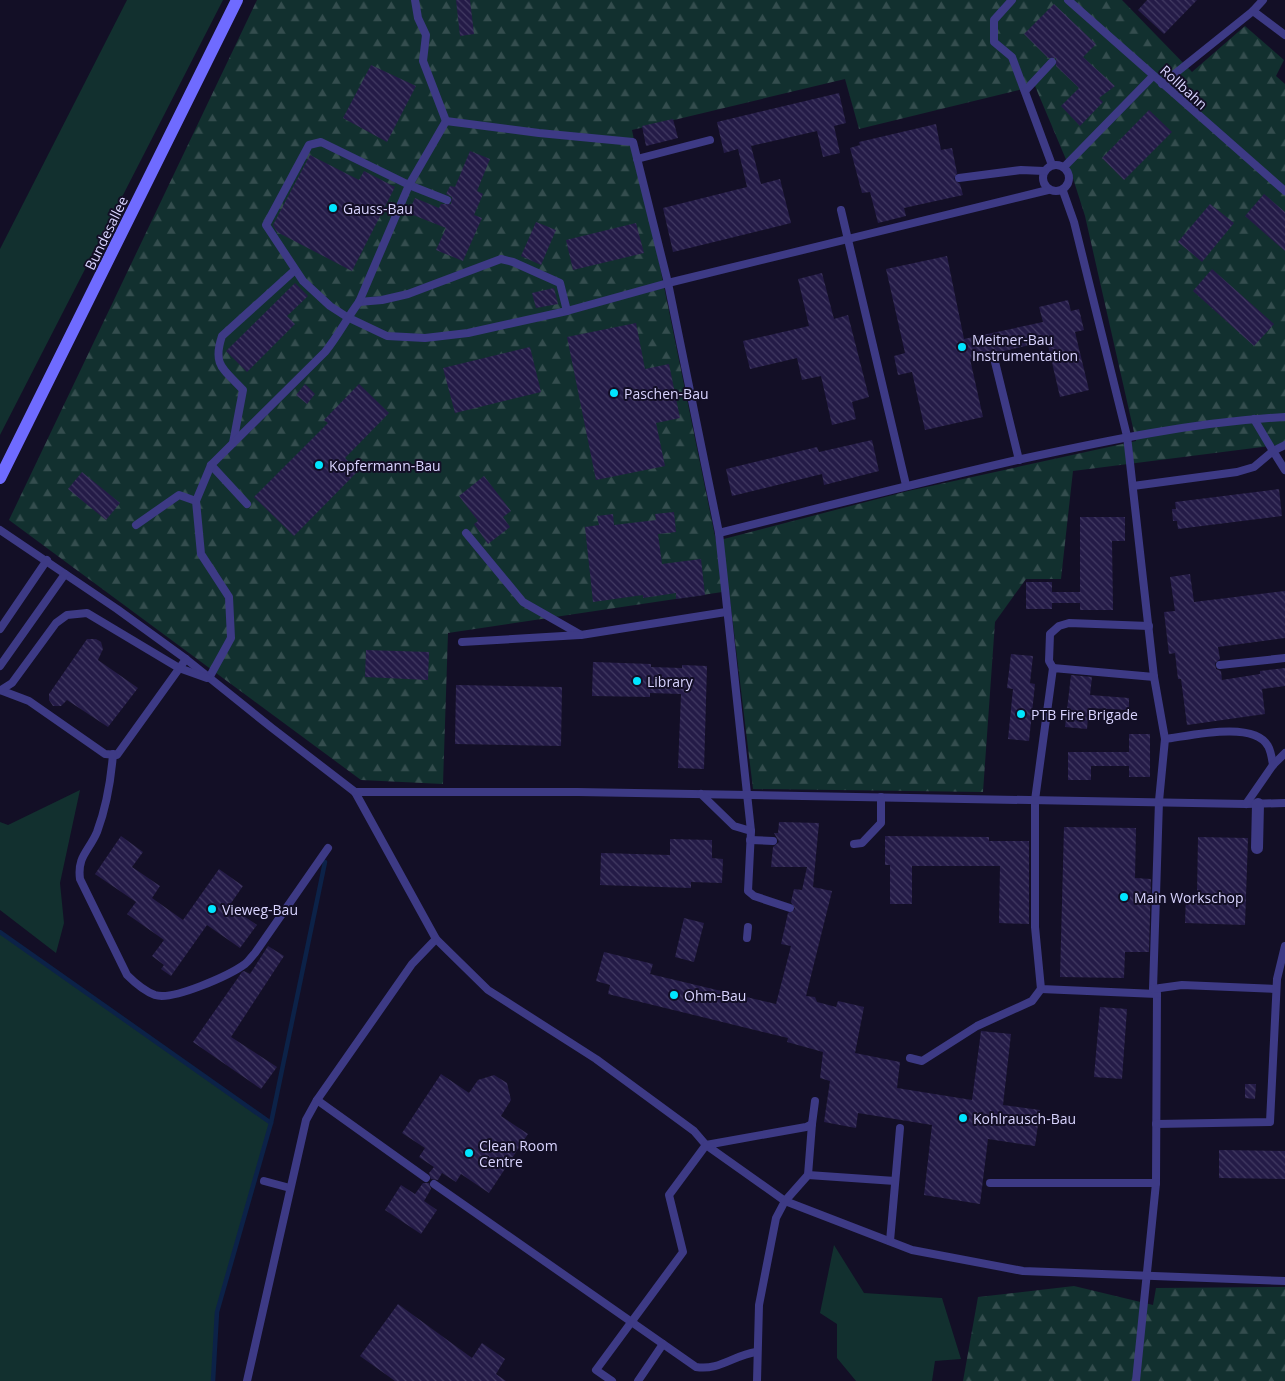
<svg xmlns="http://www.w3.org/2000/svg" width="1285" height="1381" font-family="'Open Sans',sans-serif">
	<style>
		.green { fill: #12302f }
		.forest { fill: url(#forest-firs); fill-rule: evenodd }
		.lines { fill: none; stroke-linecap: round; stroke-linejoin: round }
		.stream { stroke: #0c2248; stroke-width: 4.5 }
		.building { fill: url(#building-back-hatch) }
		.lane { stroke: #3d3a85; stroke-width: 8 }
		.street { stroke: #3d3a85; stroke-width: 12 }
		.secondary { stroke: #6f6bff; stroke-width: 12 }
		.poi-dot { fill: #00e5ff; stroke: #130f26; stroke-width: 2 }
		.labels { text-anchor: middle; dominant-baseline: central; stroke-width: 4; stroke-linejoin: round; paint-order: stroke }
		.street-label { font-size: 14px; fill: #d9d4ff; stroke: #130f26 }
		.poi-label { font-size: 14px; fill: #d9d4ff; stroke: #130f26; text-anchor: start }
	</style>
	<defs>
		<pattern id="forest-firs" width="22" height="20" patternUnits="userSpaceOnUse" patternTransform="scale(1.25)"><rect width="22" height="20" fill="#12302f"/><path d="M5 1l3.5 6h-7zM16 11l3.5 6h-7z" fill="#344d4e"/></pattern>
		<pattern id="building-back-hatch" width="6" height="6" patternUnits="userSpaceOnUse" patternTransform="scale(1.25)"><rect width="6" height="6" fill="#241b47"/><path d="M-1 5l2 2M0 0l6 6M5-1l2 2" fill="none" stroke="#433b63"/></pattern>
	</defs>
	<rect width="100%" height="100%" fill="#130f26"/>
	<g class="green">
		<polygon points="127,0 223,0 0,435 0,249"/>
		<polygon points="80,790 60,883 64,923 56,953 0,910 0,822 8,825"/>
		<polygon points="0,932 271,1123 217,1312 213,1381 0,1381"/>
		<polygon points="834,1245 864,1293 942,1298 961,1359 935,1361 932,1381 856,1381 837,1358 837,1324 820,1313"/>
	</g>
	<g class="forest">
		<path d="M257,0h865l70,72 53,-46 39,34 -8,16 9,8v360l-212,27 -12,108h-35l-31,43 -12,170 -230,-3 -24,-198 -281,42 -5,151 -82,-4 -352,-260zM845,79l14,50 176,-43 35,83 15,47 51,225 -228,50 -192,50 -84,-411z"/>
		<polygon points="1074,1286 1153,1305 1156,1288 1285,1287 1285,1381 963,1381 978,1297"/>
	</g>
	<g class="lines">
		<g class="stream">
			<polyline points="0,932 271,1123"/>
			<polyline points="213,1381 217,1312 271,1123 325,862"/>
		</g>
	</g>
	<g class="building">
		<polygon points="456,0 470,0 474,34 460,36"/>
		<polygon points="1147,0 1197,0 1164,34 1138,10"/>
		<polygon points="1054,4 1096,44 1083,57 1115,86 1099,98 1103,102 1080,126 1061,106 1079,88 1056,66 1056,58 1048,58 1024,34"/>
		<polygon points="371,65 416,86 387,142 343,118"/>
		<polygon points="839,93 846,123 834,126 840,153 823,157 817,131 751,146 761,184 780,179 791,223 673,252 663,208 747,187 738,149 724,153 717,122"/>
		<polygon points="1149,110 1172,132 1124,180 1102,158"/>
		<polygon points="673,119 678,138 646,146 642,126"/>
		<polygon points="936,124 941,150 952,148 957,173 954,179 960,184 963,195 904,208 906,216 878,223 870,192 862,193 850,148 860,145 859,142"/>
		<polygon points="470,151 490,159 477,191 483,194 474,215 482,218 463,261 436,250 446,228 408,213 415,198 439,208 441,204 451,204 452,197 446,194 450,186 455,187"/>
		<polygon points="310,155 359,180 364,171 395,187 352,271 277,232 273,225"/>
		<polygon points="1264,194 1285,212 1285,251 1245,216"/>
		<polygon points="1210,204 1234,223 1202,262 1178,242"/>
		<polygon points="536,222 556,230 541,265 521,256"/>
		<polygon points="636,223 644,253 573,270 566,240"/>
		<polygon points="947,256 964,339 1043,322 1039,307 1068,300 1071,311 1079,309 1084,330 1075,332 1089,390 1060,397 1047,341 970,359 983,417 925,430 912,372 898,375 894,356 905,353 886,269"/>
		<polygon points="1212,269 1274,324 1254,346 1193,291"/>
		<polygon points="822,273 834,319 848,315 869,397 852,402 856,419 832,425 821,376 802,380 797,358 750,369 743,341 809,326 798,279"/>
		<polygon points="295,283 308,296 287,316 295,324 247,372 226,351"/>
		<polygon points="554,288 558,304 536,308 532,293"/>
		<polygon points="636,323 645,369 669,364 680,418 656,423 665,466 596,480 567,337"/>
		<polygon points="530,347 541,392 455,413 443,368"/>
		<polygon points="305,384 315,394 307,404 296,395"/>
		<polygon points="359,384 389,413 345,458 358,471 294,536 254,497 328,423 324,420"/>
		<polygon points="872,440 879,471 824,485 822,474 732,496 726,469 817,447 819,452"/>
		<polygon points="82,472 120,503 106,520 68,489"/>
		<polygon points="484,476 511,511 503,517 510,527 488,544 474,524 478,521 459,496"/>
		<polygon points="1279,489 1282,516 1178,529 1177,521 1173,521 1172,509 1176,509 1175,502"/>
		<polygon points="674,512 676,532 658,534 662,564 701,559 705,595 676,599 676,593 643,598 643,595 593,602 585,527 599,525 597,516 613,514 614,525 656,520 655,514"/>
		<polygon points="1080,517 1125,517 1125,541 1112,541 1113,610 1080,610 1080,603 1052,603 1052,609 1026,609 1026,582 1052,582 1052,592 1080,592"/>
		<polygon points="1190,574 1194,602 1285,591 1285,638 1218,647 1220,659 1215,663 1216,669 1221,671 1222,680 1260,674 1260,671 1285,668 1285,686 1262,689 1265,714 1187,725 1181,679 1178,679 1175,653 1169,654 1164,612 1175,611 1170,577"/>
		<polygon points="87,639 96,639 101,642 103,649 98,660 138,688 108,727 67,700 61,706 53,706 49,700 49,694"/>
		<polygon points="366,650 429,652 428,680 365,677"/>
		<polygon points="1011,654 1033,656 1030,683 1035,684 1029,741 1008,739 1013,689 1007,688"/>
		<polygon points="593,662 651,664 651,667 682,668 682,665 707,666 704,769 678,768 681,694 650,693 650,697 592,696"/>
		<polygon points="1071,675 1092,677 1090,695 1129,698 1129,710 1089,708 1087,729 1065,727"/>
		<polygon points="456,685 562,687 561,746 455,744"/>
		<polygon points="1129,734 1150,734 1150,777 1129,777 1129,766 1091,766 1091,780 1068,780 1068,752 1129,752"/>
		<polygon points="779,822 819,823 813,887 832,891 806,996 815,997 817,1002 836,1007 838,1001 864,1007 855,1053 900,1062 897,1088 972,1100 981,1031 1011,1034 1003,1105 1040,1110 1035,1146 988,1139 980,1204 924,1195 932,1125 858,1113 856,1128 824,1122 830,1081 820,1078 823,1052 787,1042 788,1038 608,994 610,985 596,981 604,952 653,964 650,974 776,1004 791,946 781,944 788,913 795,909 791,902 794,889 802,890 807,867 771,867 773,847 779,842 774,833 778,833"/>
		<polygon points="1064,827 1136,828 1135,878 1151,879 1149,952 1125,952 1124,978 1060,977"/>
		<polygon points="121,836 143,852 132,867 160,886 152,898 183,920 219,869 243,886 229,906 257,925 240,948 207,925 171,976 161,969 164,965 152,956 164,940 127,914 136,902 95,874"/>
		<polygon points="885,836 989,837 989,841 1029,841 1029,924 999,923 1000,866 912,866 912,904 890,904 890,865 885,865"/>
		<polygon points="1198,837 1248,838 1245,925 1185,923 1186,895 1197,895"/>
		<polygon points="670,839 712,840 712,858 723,859 722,883 691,882 691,888 600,885 601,853 670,855"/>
		<polygon points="684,918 704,923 694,962 675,957"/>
		<polygon points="268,946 284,956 231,1037 277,1067 261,1089 193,1042 242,972 244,971 250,974"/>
		<polygon points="1100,1007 1127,1009 1122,1079 1094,1077"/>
		<polygon points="441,1074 469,1093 478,1080 494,1075 507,1083 511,1100 501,1116 528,1134 489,1193 461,1174 456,1182 442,1173 438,1180 431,1179 429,1173 434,1167 419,1157 425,1148 402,1133"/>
		<polygon points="1245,1084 1256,1084 1255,1099 1245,1098"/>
		<polygon points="1219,1150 1285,1151 1285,1179 1219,1178"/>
		<polygon points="423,1183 429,1183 431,1189 424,1201 437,1210 421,1234 385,1210 401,1185 415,1194"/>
		<polygon points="398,1304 472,1358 482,1343 505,1359 496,1374 506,1381 395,1381 360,1356"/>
	</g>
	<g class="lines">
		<g class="lane">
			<polyline points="415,0 418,18 426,35 423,61 446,121"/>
			<polyline points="1012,0 994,20 994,42 1012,57 1052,165"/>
			<polyline points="1068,0 1285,191"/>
			<polyline points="1253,11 1285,35"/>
			<polyline points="1162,84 1253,11 1263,0"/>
			<polyline points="1025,91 1052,62"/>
			<polyline points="637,159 710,140"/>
			<circle cx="1056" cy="178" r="13"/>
			<polyline points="1064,167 1153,76"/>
			<polyline points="959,178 1021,170 1044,171"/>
			<polyline points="1063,191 1074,222 1127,436 1154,677 1165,739 1159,801 1153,989 1157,994 1156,1183 1136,1381"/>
			<polyline points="447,200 409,185 321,142 309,145 266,225 303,281 330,306 347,317 387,336 425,338 468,333 567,311 668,283 1048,190"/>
			<polyline points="841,210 906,485"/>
			<polyline points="359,302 382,300 408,294 501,259 513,262 560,283 567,311"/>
			<polyline points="995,362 1019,460"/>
			<path d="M233,443l10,-53c-19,-21 -31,-24 -21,-54l73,-66"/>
			<polyline points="1285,445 1273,451 1285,470"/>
			<polyline points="211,465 247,504"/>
			<polyline points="1133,486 1237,472 1254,467 1273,451 1254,419"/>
			<polyline points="136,525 179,495 196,501"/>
			<polyline points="0,530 117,609 186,659 272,728 355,792 436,939 488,990 596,1059 694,1131 706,1145 785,1201 912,1250 1023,1271 1285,1281"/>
			<polyline points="466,533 523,602 581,635 726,612"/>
			<path d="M719,533c99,-25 198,-50 298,-73 88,-19 177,-38 268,-43"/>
			<polyline points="0,629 47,560"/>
			<polyline points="462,642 580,635"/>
			<polyline points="1220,665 1285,658"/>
			<polyline points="0,666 65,574"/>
			<polyline points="1053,668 1049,661 1050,634 1059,626 1069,623 1149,626"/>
			<polyline points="1154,677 1053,668 1035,800 1035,927 1041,989 1157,994"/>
			<path d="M209,678l22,-40 -2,-41 -28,-43 -5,-53 15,-36 114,-113c13,-16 22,-34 34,-50l50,-117 37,-64 93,12 94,9 35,141 51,250 32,298 -3,60 6,5 36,12"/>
			<polyline points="0,690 29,701 105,754 117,755 186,659"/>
			<polyline points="1,690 12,683 56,623 67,615 87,613 179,668 207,678"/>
			<path d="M1165,739c24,-3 89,-19 103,7 3,5 4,13 5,19"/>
			<path d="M113,754c-2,25 -7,54 -16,78 -8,19 -20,24 -17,47l47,96c8,8 17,16 28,20 18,6 75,-20 90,-31 4,-3 7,-8 10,-11l73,-105"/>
			<polyline points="355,792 578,792 1246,804 1285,803"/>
			<polyline points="701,794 734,826 751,831"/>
			<polyline points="1246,804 1273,765 1285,753"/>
			<polyline points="750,840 773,841"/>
			<polyline points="854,844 862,843 881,823 881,797"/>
			<polyline points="747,938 748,927"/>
			<polyline points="1153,989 1182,985 1276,989"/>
			<polyline points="910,1058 922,1061 977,1026 1032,1001 1041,989"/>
			<polyline points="317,1100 426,1178"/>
			<polyline points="812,1124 815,1101"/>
			<polyline points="1156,1124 1270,1122 1277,979 1285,946"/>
			<polyline points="808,1175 895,1181"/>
			<polyline points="264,1181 290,1188"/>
			<polyline points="990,1183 1156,1183"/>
			<path d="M434,1184l262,183c23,4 38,-12 60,-15"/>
			<polyline points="890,1241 900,1128"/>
			<polyline points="247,1381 306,1120 317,1100 412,964 436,939"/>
			<polyline points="612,1381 596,1370 683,1252 669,1195 706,1145 806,1127 812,1124 808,1175 785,1201 776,1218 759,1305 757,1381"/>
			<polyline points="638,1381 663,1344"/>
		</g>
		<polyline class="street" points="1257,848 1258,804"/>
		<polyline class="secondary" points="0,478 237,0"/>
	</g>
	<g class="poi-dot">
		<circle cx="333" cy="208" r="5"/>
		<circle cx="962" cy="347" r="5"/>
		<circle cx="614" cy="393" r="5"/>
		<circle cx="319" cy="465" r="5"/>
		<circle cx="637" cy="681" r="5"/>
		<circle cx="1021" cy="714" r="5"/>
		<circle cx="1124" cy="897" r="5"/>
		<circle cx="212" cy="909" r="5"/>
		<circle cx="674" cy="995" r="5"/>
		<circle cx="963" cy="1118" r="5"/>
		<circle cx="469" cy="1153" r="5"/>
	</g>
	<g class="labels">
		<g class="street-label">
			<text transform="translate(1184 87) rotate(42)">Rollbahn</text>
			<text transform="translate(106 233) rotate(-64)">Bundesallee</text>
		</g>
		<g class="poi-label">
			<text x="343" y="208">Gauss-Bau</text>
			<text x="972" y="339">Meitner-Bau<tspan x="972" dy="16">Instrumentation</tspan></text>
			<text x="624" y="393">Paschen-Bau</text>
			<text x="329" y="465">Kopfermann-Bau</text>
			<text x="647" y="681">Library</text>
			<text x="1031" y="714">PTB Fire Brigade</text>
			<text x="1134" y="897">Main Workschop</text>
			<text x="222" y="909">Vieweg-Bau</text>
			<text x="684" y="995">Ohm-Bau</text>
			<text x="973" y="1118">Kohlrausch-Bau</text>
			<text x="479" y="1145">Clean Room<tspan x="479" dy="16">Centre</tspan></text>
		</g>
	</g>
</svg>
